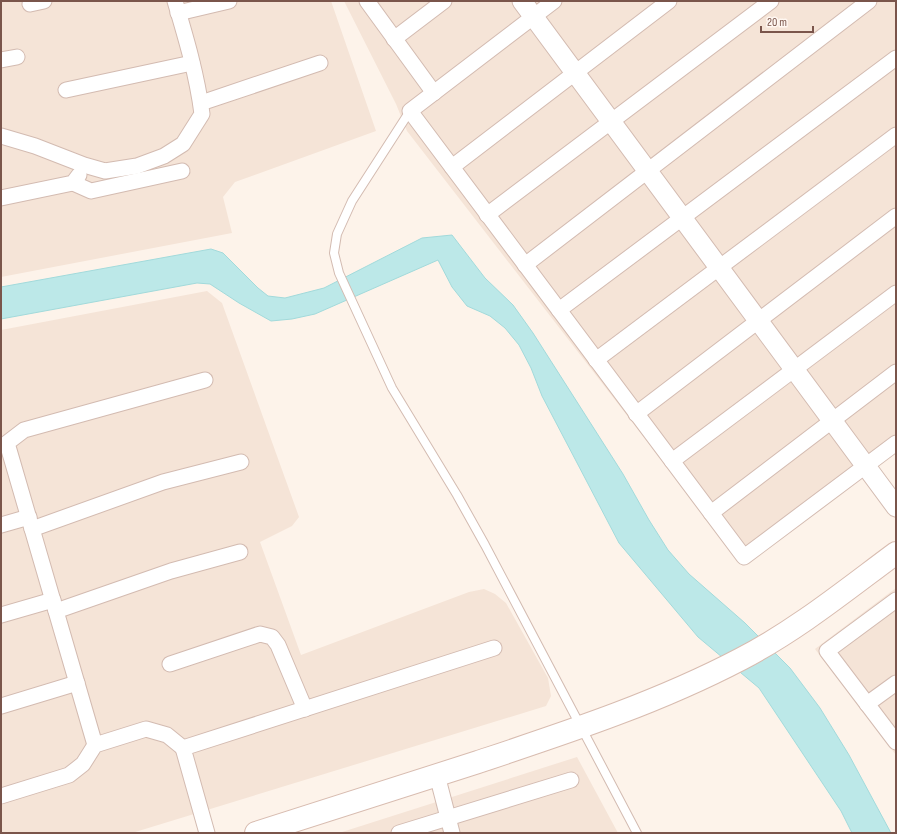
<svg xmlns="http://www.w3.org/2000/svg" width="897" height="834" font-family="'Sofia Sans Condensed',sans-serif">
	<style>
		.residential { fill: #f5e4d7 }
		.water { fill: #bce8e8; stroke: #a2dadb }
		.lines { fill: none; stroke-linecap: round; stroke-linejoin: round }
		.service-casing { stroke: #d3bbb1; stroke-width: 10 }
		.minor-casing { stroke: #d3bbb1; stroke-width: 17 }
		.tertiary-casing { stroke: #d3bbb1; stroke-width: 21 }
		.secondary-casing { stroke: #d8bcb0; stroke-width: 24 }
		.service { stroke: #fff; stroke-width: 8 }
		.minor { stroke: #fff; stroke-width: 15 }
		.tertiary { stroke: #fff; stroke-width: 19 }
		.secondary { stroke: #fff; stroke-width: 22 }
	</style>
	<rect width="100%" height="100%" fill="#fdf3ea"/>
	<g class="residential">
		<polygon points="1,1 331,1 376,131 235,182 223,197 232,233 1,277"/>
		<polygon points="344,1 896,1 896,449 742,564 407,131 396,104"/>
		<polygon points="207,291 222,303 299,517 292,526 260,542 301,655 469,592 484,589 495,594 506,603 548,678 551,696 546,706 132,833 1,833 1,330"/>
		<polygon points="896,588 896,755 815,649"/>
		<polygon points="577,757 618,833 339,833"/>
	</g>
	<polygon class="water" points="452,235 485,278 513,305 533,333 623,474 649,520 668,550 689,574 745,623 790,668 820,708 849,755 891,833 852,833 841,811 759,688 698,637 619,543 542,396 531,368 519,345 505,328 490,316 467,306 452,287 438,260 315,314 292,319 271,321 239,303 210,284 197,283 1,319 1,287 211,249 223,253 258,288 268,296 285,298 324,288 422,238"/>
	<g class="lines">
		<defs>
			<polyline id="service" points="410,111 352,201 337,234 334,253 339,273 392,388 457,495 485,545 637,833"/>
			<g id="minor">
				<polyline points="367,1 434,93"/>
				<polyline points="554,1 410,111 744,557 896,443"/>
				<polyline points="30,4 44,1"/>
				<polyline points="178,13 229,1"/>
				<polyline points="394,39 444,1"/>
				<polyline points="1,60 17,57"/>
				<polyline points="66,90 192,63"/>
				<polyline points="201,103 320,63"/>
				<path d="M1,136l34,10 49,19 21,6 32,-5 27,-10 19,-12 19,-30c-5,-39 -16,-76 -27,-113"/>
				<polyline points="452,167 669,1"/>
				<polyline points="73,183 91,191 182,171"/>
				<polyline points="1,198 73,183 79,175"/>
				<polyline points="487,215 771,1"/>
				<polyline points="525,265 869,1"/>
				<polyline points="559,310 896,58"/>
				<polyline points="596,360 896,135"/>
				<polyline points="636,414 896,216"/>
				<polyline points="672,461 896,293"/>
				<polyline points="711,513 896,372"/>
				<polyline points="1,525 29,517"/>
				<polyline points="32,529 163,482 241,462"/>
				<polyline points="896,600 827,651 896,742"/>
				<polyline points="56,611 171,571 240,552"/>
				<polyline points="1,615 53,600"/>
				<polyline points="170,664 260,634 272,637 278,645 305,709"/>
				<polyline points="867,704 896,683"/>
				<polyline points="1,706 77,683"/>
				<polyline points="95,745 7,443 24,430 205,380"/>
				<polyline points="437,775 452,833"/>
				<polyline points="1,796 69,775 83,764 95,745 146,729 167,735 183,748"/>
				<polyline points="207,833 183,748 494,648"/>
				<polyline points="399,833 571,780"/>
			</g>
			<polyline id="tertiary" points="522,1 896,507"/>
			<path id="secondary" d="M256,833c74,-23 148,-47 222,-71 90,-30 179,-59 263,-103 56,-29 105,-69 155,-106"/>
		</defs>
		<use href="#service" class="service-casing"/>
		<use href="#minor" class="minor-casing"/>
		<use href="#tertiary" class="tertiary-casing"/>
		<use href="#secondary" class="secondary-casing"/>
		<use href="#service" class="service"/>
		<use href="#minor" class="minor"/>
		<use href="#tertiary" class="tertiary"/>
		<use href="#secondary" class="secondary"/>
	</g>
	<rect width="897" height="834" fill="none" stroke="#7a554b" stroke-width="4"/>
	<path d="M761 26v6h52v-6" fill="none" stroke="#7a554b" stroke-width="2"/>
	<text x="767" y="26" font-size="12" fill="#7a554b" stroke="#fff7f1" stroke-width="3" paint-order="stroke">20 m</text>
</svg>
